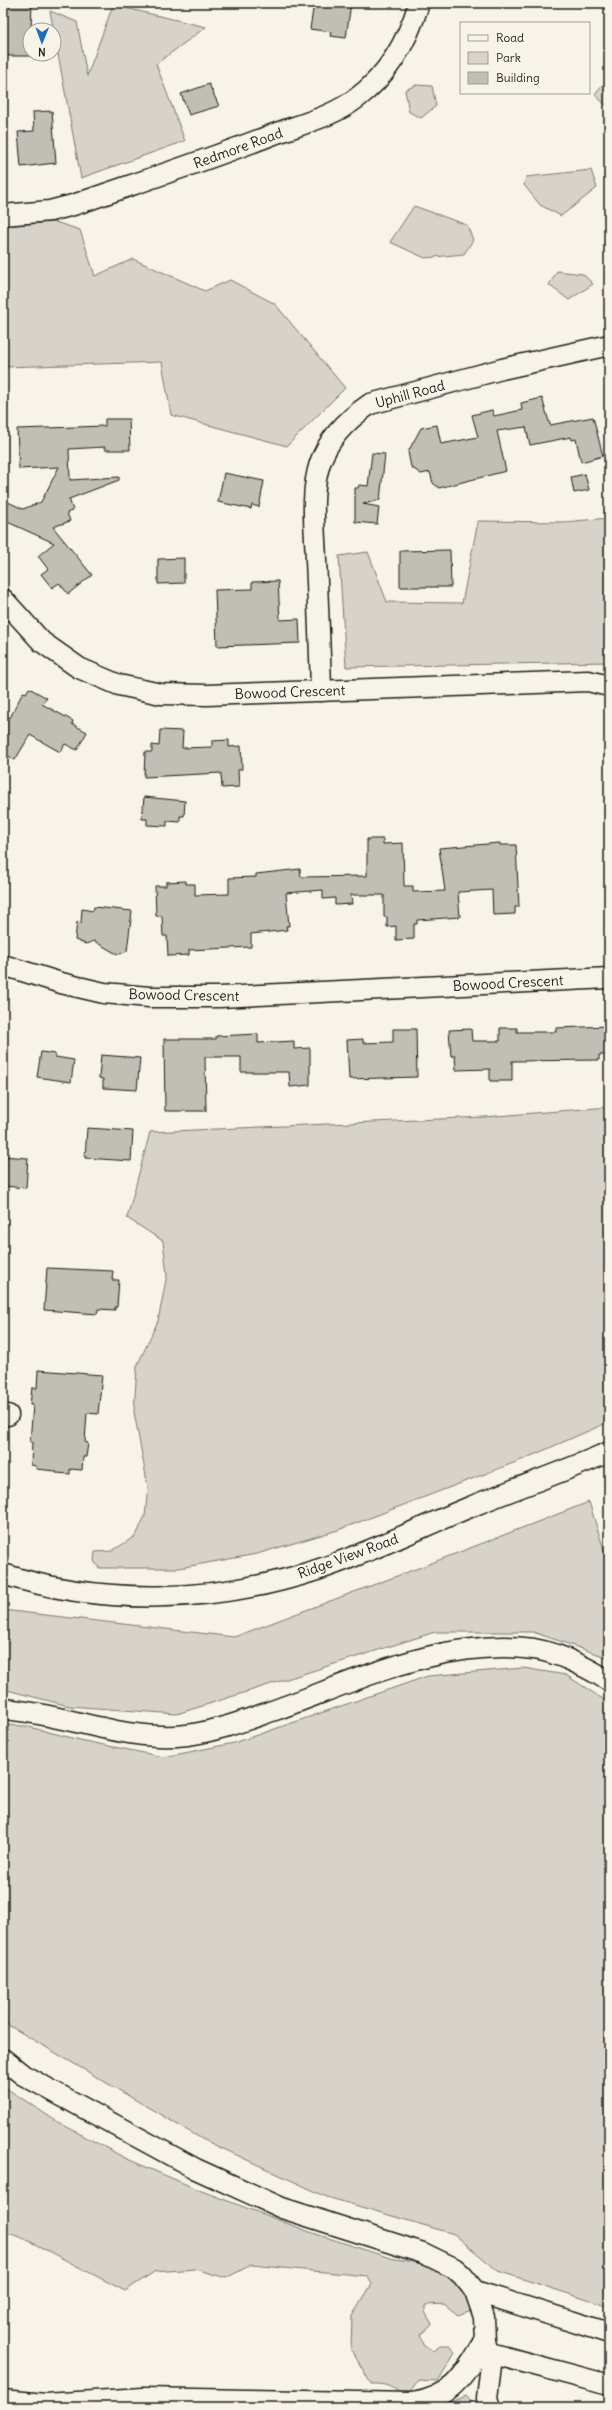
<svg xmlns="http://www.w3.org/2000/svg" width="612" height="2410" font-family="Delius,sans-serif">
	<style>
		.green { fill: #d7d3cb; stroke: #7a7874 }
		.building { fill: #c0beb5; stroke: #1c1c1c }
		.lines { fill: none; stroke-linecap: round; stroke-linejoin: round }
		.minor-casing { stroke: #1c1c1c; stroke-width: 23 }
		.minor { stroke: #f7f3e8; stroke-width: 20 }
		.labels { text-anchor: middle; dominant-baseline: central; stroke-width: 4; stroke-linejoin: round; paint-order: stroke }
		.street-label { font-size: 14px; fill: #1c1c1c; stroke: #f7f3e8 }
	</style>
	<rect width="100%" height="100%" fill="#f7f3e8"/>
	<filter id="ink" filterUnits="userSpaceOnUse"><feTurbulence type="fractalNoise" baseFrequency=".025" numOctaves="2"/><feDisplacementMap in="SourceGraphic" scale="8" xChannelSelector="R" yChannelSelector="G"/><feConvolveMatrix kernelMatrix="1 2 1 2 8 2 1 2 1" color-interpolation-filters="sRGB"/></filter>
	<g filter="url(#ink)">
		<g class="green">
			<polygon points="113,5 206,27 156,64 185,141 81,178 50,11 77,22 87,76"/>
			<polygon points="416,85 432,86 436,106 421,118 409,112 405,90"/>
			<polygon points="602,85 609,86 609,108 595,95"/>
			<polygon points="591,170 597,188 561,216 540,205 524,185 526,177"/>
			<polygon points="414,206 467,225 473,240 464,254 425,258 390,242"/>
			<polygon points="55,222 80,230 95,276 133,259 205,291 230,280 275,304 345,388 287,446 171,415 162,362 3,367 3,226"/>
			<polygon points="557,271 583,274 593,284 569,300 549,285"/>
			<polygon points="609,518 609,662 346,667 339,556 368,552 387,602 462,603 478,521 564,522"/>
			<polygon points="609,1107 609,1422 524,1459 338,1530 257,1554 179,1568 99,1568 94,1561 95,1552 112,1551 136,1536 145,1516 148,1487 134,1412 137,1366 158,1321 167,1275 163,1241 127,1218 150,1132 484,1117"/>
			<polygon points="589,1502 609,1566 609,1658 533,1632 435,1632 177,1714 69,1706 3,1689 3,1610 234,1637 421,1567"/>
			<polygon points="523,1668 566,1675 609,1703 609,2307 498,2271 454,2234 327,2197 202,2139 3,2022 3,1725 25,1726 84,1741 164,1757 234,1743 428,1676"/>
			<path d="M3,2086l53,35 69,37 74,32 111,42 80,26 53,9 29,33 -1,10 -13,5 -14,-11 -19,1v7l7,12 -12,11 3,9 10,7 8,-6h9l5,8 -17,28 -19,-1 -10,14c-18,-3 -17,-11 -38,-10l-20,-35 1,-33 20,-32 -5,-8 -116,-11 -25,13 -31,-9 -41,3 -29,19 -100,-52 -22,-8z"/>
			<polygon points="466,2396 476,2407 439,2407"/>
		</g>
		<g class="building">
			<polygon points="3,3 32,3 30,54 33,54 33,56 3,56"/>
			<polygon points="314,3 334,6 335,3 351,3 346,38 330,36 331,32 310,29"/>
			<polygon points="209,84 219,106 189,115 181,94"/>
			<polygon points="52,111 56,163 21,167 18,132 34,131 33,112"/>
			<polygon points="542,398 550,425 593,417 603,456 581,462 576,439 572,440 571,437 530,445 526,427 497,431 506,471 439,488 433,483 430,472 421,474 411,467 408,452 421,428 437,425 441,444 478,437 472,415 492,410 494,416 522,410 521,403"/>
			<polygon points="105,419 129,419 130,450 105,450 105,447 69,449 70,480 119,477 119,480 69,499 73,510 67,513 70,521 53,527 92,575 68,594 59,583 52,588 41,574 48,569 38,556 54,543 3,520 3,512 8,502 23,509 41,502 59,467 19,469 17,429 105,426"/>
			<polygon points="372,453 385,454 380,500 363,504 379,507 377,524 355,522 355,488 358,488 359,485 368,486"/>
			<polygon points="224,473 264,481 259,507 252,505 251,509 218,502"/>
			<polygon points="585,474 589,490 574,493 571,477"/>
			<polygon points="450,550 451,587 400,587 400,551"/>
			<polygon points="184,558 184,583 158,584 158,559"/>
			<polygon points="278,581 280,620 299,619 300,643 217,646 215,590 252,589 252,582"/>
			<polygon points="29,688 47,698 42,704 73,721 72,724 87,732 77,750 65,744 60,752 30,735 15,760 3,753 3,714 10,718 23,692 26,693"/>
			<polygon points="160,730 183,731 182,748 212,747 212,741 229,740 229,747 241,746 242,769 238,770 239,787 222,788 221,773 144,777 145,752 152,752 152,745 159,746"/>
			<polygon points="144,797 185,801 184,816 180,816 180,822 167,821 167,826 147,825 147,819 142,819"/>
			<polygon points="367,839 383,839 383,844 403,843 404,886 413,886 413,892 445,891 439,848 500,843 500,845 516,845 519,907 515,907 515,914 493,915 492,890 458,892 460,917 417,920 417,924 414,924 414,939 396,940 396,926 387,927 387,917 384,917 384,895 351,895 352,904 335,905 335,898 323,899 323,890 286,893 289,926 286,926 287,930 251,934 251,947 189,950 189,955 168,956 167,936 163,936 162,916 156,916 155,886 166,886 166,882 186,881 186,884 195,884 195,895 229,894 229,878 256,877 256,874 300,869 301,877 367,876"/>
			<polygon points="94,907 132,911 127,951 120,954 115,953 94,941 86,944 75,940 77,922 81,923 82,909 93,911"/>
			<polygon points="609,1026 609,1055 599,1055 599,1060 512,1061 512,1081 490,1081 490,1069 456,1070 455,1056 451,1056 449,1030 471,1029 472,1041 500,1041 500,1028 517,1028 517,1032 556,1032 556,1028"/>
			<polygon points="393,1029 416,1029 417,1077 349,1079 347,1040 363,1039 363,1043 393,1042"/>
			<polygon points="258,1034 258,1043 294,1041 294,1049 310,1048 310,1085 290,1087 289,1072 241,1072 241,1057 205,1057 206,1111 165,1111 164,1039 216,1039 216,1036"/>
			<polygon points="41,1052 55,1054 55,1057 74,1060 71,1082 37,1077"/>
			<polygon points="101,1055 140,1058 137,1090 103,1088 103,1079 99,1078"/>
			<polygon points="87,1128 133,1131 131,1161 85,1158"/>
			<polygon points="3,1156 28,1158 26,1188 3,1186"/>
			<polygon points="47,1268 113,1271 112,1280 119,1280 117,1307 115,1307 115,1310 98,1309 97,1314 44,1310"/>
			<polygon points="38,1370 102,1375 98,1414 87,1413 85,1442 88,1443 86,1457 83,1457 82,1470 70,1469 70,1474 56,1473 56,1471 36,1469 36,1466 31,1465 32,1442 30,1442 33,1405 30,1405 32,1388 37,1388"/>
		</g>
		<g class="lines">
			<defs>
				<g id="minor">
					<path d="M3,215l47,-4 23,-6c67,-23 135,-45 201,-71 28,-10 60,-18 83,-36 32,-24 51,-58 62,-95"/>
					<polyline points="3,599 42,642 79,668 119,685 161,694 207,695 588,681 609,686"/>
					<path d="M321,691c-1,-44 -3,-87 -5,-131 -1,-30 -6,-67 4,-97 9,-26 28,-44 50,-59l132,-35 107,-24"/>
					<polyline points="3,965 61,983 104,993 149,997 220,997 609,978"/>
					<polyline points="3,1414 8,1415"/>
					<path d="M3,1574c100,32 213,29 314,-4 52,-17 102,-42 153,-63 46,-19 93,-35 139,-55"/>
					<path d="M3,1709c60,4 125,34 184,26 31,-4 59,-15 88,-25 82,-29 169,-73 259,-61 25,4 54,19 75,32"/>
					<polyline points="3,2059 23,2075 196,2169 282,2208 423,2253 454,2268 462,2275 475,2291 484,2317 485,2341 491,2365 487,2398 490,2407"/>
					<polyline points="475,2291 609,2333"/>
					<polyline points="490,2353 609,2385"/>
					<path d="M3,2400l42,4 97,-6 271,5c42,-7 51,-29 72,-62"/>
				</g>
			</defs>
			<use href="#minor" class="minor-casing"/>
			<use href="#minor" class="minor"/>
		</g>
	</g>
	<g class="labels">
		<g class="street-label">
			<text transform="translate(238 148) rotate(-20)">Redmore Road</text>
			<text transform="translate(410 394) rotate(-15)">Uphill Road</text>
			<text transform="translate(290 692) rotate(-2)">Bowood Crescent</text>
			<text transform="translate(508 983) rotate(-3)">Bowood Crescent</text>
			<text transform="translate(184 995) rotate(1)">Bowood Crescent</text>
			<text transform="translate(348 1556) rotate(-20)">Ridge View Road</text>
		</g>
	</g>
	<rect width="612" height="2410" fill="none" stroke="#f7f3e8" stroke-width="16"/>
	<rect x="8" y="8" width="596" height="2394" fill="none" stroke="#1c1c1c" stroke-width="1.5" filter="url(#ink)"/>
	<rect x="460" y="22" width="130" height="72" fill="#f7f3e8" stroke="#9f9d96"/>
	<rect x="468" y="35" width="20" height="6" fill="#f7f3e8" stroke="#9f9d96"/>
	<text x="496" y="42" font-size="12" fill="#1c1c1c">Road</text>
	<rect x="468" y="52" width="20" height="12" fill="#d7d3cb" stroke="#9f9d96"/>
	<text x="496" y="62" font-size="12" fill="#1c1c1c">Park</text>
	<rect x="468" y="72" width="20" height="12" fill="#c0beb5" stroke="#9f9d96"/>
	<text x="496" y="82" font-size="12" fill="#1c1c1c">Building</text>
	<g transform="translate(42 42) rotate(181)"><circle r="19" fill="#f7f3e8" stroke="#9f9d96"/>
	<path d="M0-3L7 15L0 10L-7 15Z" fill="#1f6fb2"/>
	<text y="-6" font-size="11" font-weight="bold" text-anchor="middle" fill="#1c1c1c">N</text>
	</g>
</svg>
